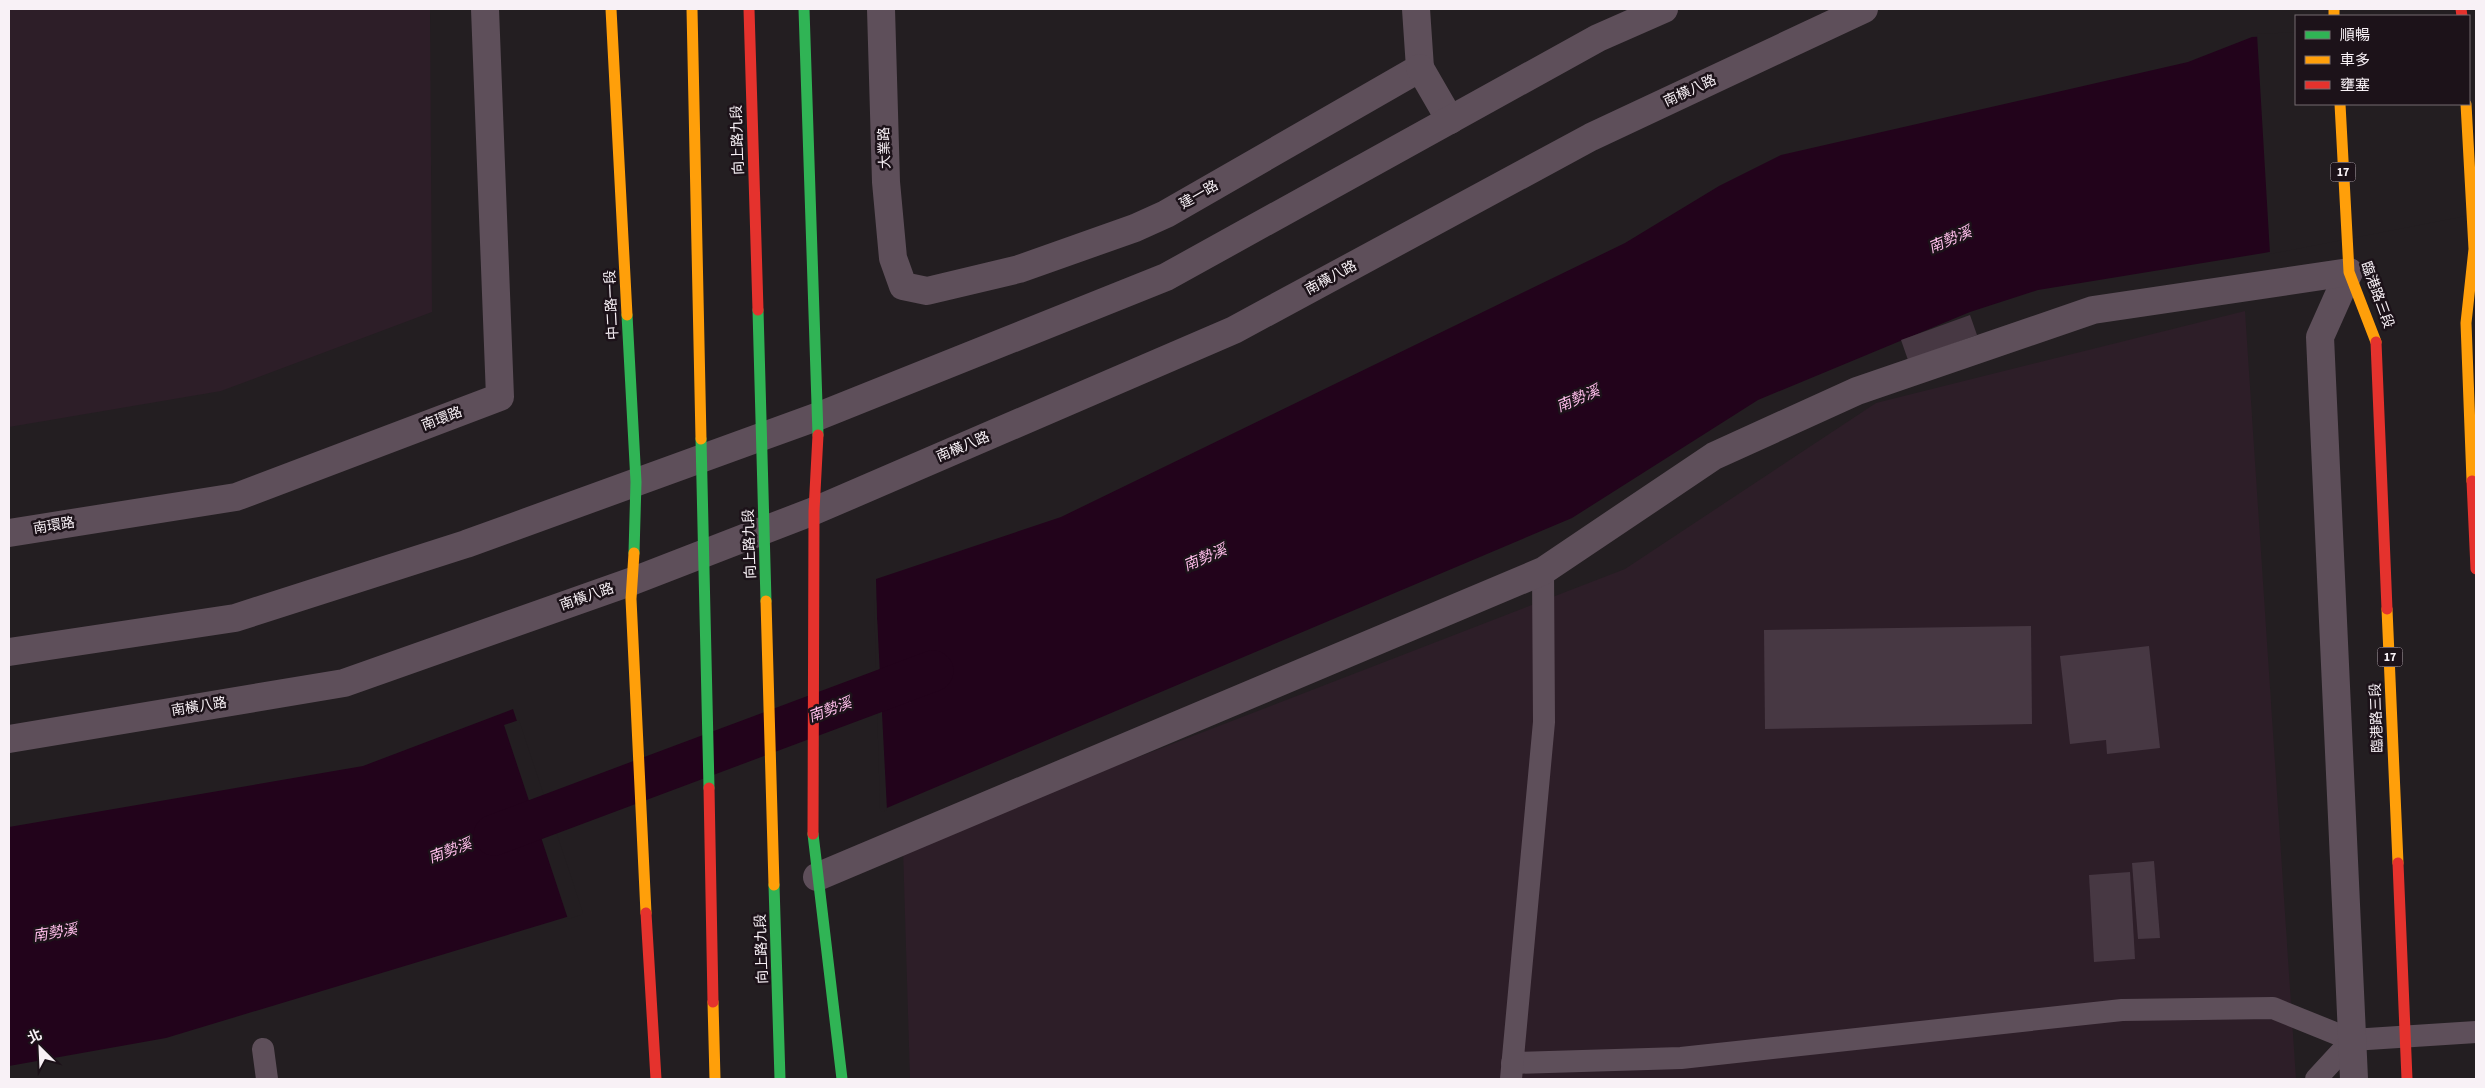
<svg xmlns="http://www.w3.org/2000/svg" width="2485" height="1088" font-family="'Source Sans 3','Noto Sans TC',sans-serif">
	<style>
		.built { fill: #2d1e28 }
		.water { fill: #22031b }
		.pier { fill: #231e21 }
		.lines { fill: none; stroke-linecap: round; stroke-linejoin: round }
		.canal { stroke: #22031b; stroke-width: 41 }
		.building { fill: #473843 }
		.lane { stroke: #5e4f5a; stroke-width: 22 }
		.street { stroke: #5e4f5a; stroke-width: 28 }
		.fast { stroke: #30b455; stroke-width: 11 }
		.slow { stroke: #ff9f0a; stroke-width: 11 }
		.jam { stroke: #e5322d; stroke-width: 11 }
		.labels { text-anchor: middle; dominant-baseline: central; stroke-width: 5; stroke-linejoin: round; paint-order: stroke }
		.shield { fill: #1c1219; stroke: #b6aeb4; stroke-width: 1 }
		.shield-label { font-size: 12px; font-weight: bold; fill: #f8f1f6 }
		.street-label { font-size: 14px; fill: #f8f1f6; stroke: #1c1219 }
		.water-label { font-size: 15px; font-style: italic; fill: #fdbde9; stroke: #1c1219 }
	</style>
	<rect width="100%" height="100%" fill="#231e21"/>
	<g class="built">
		<polygon points="9,9 430,9 432,312 221,391 9,427"/>
		<polygon points="2245,311 2296,1079 910,1079 903,848 1625,569 1876,403"/>
	</g>
	<g class="water">
		<polygon points="2296,35 2296,104 2476,212 2264,253 2038,290 1970,312 1758,400 1572,518 882,810 876,579 1061,517 1625,243 1719,186 1781,155 2188,62 2252,37"/>
		<polygon points="513,709 580,913 166,1038 9,1066 9,827 363,766"/>
	</g>
	<g class="pier">
		<polygon points="2469,23 2476,23 2476,214 2270,254 2257,34 2296,32 2296,104 2469,104"/>
		<polygon points="876,597 887,810 882,812 880,810 874,598"/>
		<polygon points="519,720 583,913 581,915 568,919 504,725"/>
	</g>
	<g class="lines">
		<polyline class="canal" points="494,835 933,671"/>
	</g>
	<g class="building">
		<polygon points="1970,315 1977,335 1908,360 1901,340"/>
		<polygon points="2031,626 2032,724 1765,729 1764,630"/>
		<polygon points="2149,646 2160,748 2107,754 2106,740 2070,744 2060,656"/>
		<polygon points="2154,861 2160,938 2138,939 2132,863"/>
		<polygon points="2130,872 2135,959 2094,962 2089,875"/>
	</g>
	<g class="lines">
		<g class="lane">
			<polyline points="263,1049 267,1079"/>
			<polyline points="1512,1063 1681,1058 2122,1010 2273,1008 2352,1040 2476,1032"/>
			<polyline points="1511,1079 1544,722 1543,571"/>
			<polyline points="2316,1079 2352,1040"/>
		</g>
		<g class="street">
			<polyline points="881,9 886,182 893,258 903,286 927,291 1019,269 1135,228 1166,214 1420,68 1416,9"/>
			<polyline points="1420,68 1450,120"/>
			<polyline points="2349,272 2320,337 2354,1079"/>
			<polyline points="9,533 236,497 500,397 485,9"/>
			<polyline points="9,652 235,618 466,544 819,416 1166,277 1598,38 1664,9"/>
			<polyline points="9,739 344,683 633,581 814,511 1234,330 1591,137 1864,9"/>
			<polyline points="817,877 1543,571 1714,456 1857,391 2093,310 2349,272"/>
		</g>
		<g class="fast">
			<polyline points="804,9 818,435"/>
			<polyline points="758,310 766,601"/>
			<polyline points="627,315 636,482 634,553"/>
			<polyline points="701,439 709,788"/>
			<polyline points="813,834 842,1079"/>
			<polyline points="774,885 780,1079"/>
		</g>
		<g class="slow">
			<polyline points="611,9 627,315"/>
			<polyline points="692,9 701,439"/>
			<polyline points="2334,9 2334,16"/>
			<polyline points="2340,104 2349,272 2376,342"/>
			<polyline points="2466,104 2474,249 2466,323 2472,481"/>
			<polyline points="634,553 631,599 646,913"/>
			<polyline points="766,601 774,885"/>
			<polyline points="2387,609 2398,863"/>
			<polyline points="713,1002 715,1079"/>
		</g>
		<g class="jam">
			<polyline points="749,9 758,310"/>
			<polyline points="2461,9 2462,16"/>
			<polyline points="2376,342 2387,609"/>
			<polyline points="2472,481 2476,569"/>
			<polyline points="709,788 713,1002"/>
			<polyline points="813,834 814,511 818,435"/>
			<polyline points="2398,863 2407,1079"/>
			<polyline points="646,913 656,1079"/>
		</g>
	</g>
	<g class="labels">
		<g class="shield">
			<rect x="2330.5" y="162.5" width="25" height="19" rx="4"/>
			<rect x="2377.5" y="647.5" width="25" height="19" rx="4"/>
		</g>
		<g class="shield-label">
			<text x="2343" y="172">17</text>
			<text x="2390" y="657">17</text>
		</g>
		<g class="street-label">
			<text transform="translate(1690 91) rotate(-25)">南橫八路</text>
			<text transform="translate(738 140) rotate(-92)">向上路九段</text>
			<text transform="translate(885 148) rotate(-92)">大業路</text>
			<text transform="translate(1199 195) rotate(-30)">建一路</text>
			<text transform="translate(1331 278) rotate(-28)">南橫八路</text>
			<text transform="translate(2377 295) rotate(70)">臨港路三段</text>
			<text transform="translate(612 305) rotate(-93)">中二路一段</text>
			<text transform="translate(442 419) rotate(-21)">南環路</text>
			<text transform="translate(963 447) rotate(-23)">南橫八路</text>
			<text transform="translate(54 526) rotate(-9)">南環路</text>
			<text transform="translate(750 544) rotate(-92)">向上路九段</text>
			<text transform="translate(587 597) rotate(-19)">南橫八路</text>
			<text transform="translate(199 707) rotate(-9)">南橫八路</text>
			<text transform="translate(2377 718) rotate(-92)">臨港路三段</text>
			<text transform="translate(762 949) rotate(-92)">向上路九段</text>
		</g>
		<g class="water-label">
			<text transform="translate(1950 240) rotate(-23)">南勢溪</text>
			<text transform="translate(1578 399) rotate(-23)">南勢溪</text>
			<text transform="translate(1205 558) rotate(-23)">南勢溪</text>
			<text transform="translate(830 710) rotate(-20)">南勢溪</text>
			<text transform="translate(450 851) rotate(-20)">南勢溪</text>
			<text transform="translate(55 933) rotate(-9)">南勢溪</text>
		</g>
	</g>
	<rect width="2485" height="1088" fill="none" stroke="#f8f1f6" stroke-width="20"/>
	<rect x="2295" y="15" width="175" height="90" fill="#1c1219" stroke="#746b71"/>
	<rect x="2305" y="31" width="25" height="8" fill="#30b455" stroke="#746b71"/>
	<text x="2340" y="40" font-size="15" fill="#f8f1f6">順暢</text>
	<rect x="2305" y="56" width="25" height="8" fill="#ff9f0a" stroke="#746b71"/>
	<text x="2340" y="65" font-size="15" fill="#f8f1f6">車多</text>
	<rect x="2305" y="81" width="25" height="8" fill="#e5322d" stroke="#746b71"/>
	<text x="2340" y="90" font-size="15" fill="#f8f1f6">壅塞</text>
	<g transform="translate(40 1048) rotate(336)" stroke="#1c1219" stroke-width="4" paint-order="stroke">
	<path d="M0-4L9 19L0 12L-9 19Z" fill="#f8f1f6"/>
	<text y="-8" font-size="14" font-weight="bold" text-anchor="middle" fill="#f8f1f6">北</text>
	</g>
</svg>
